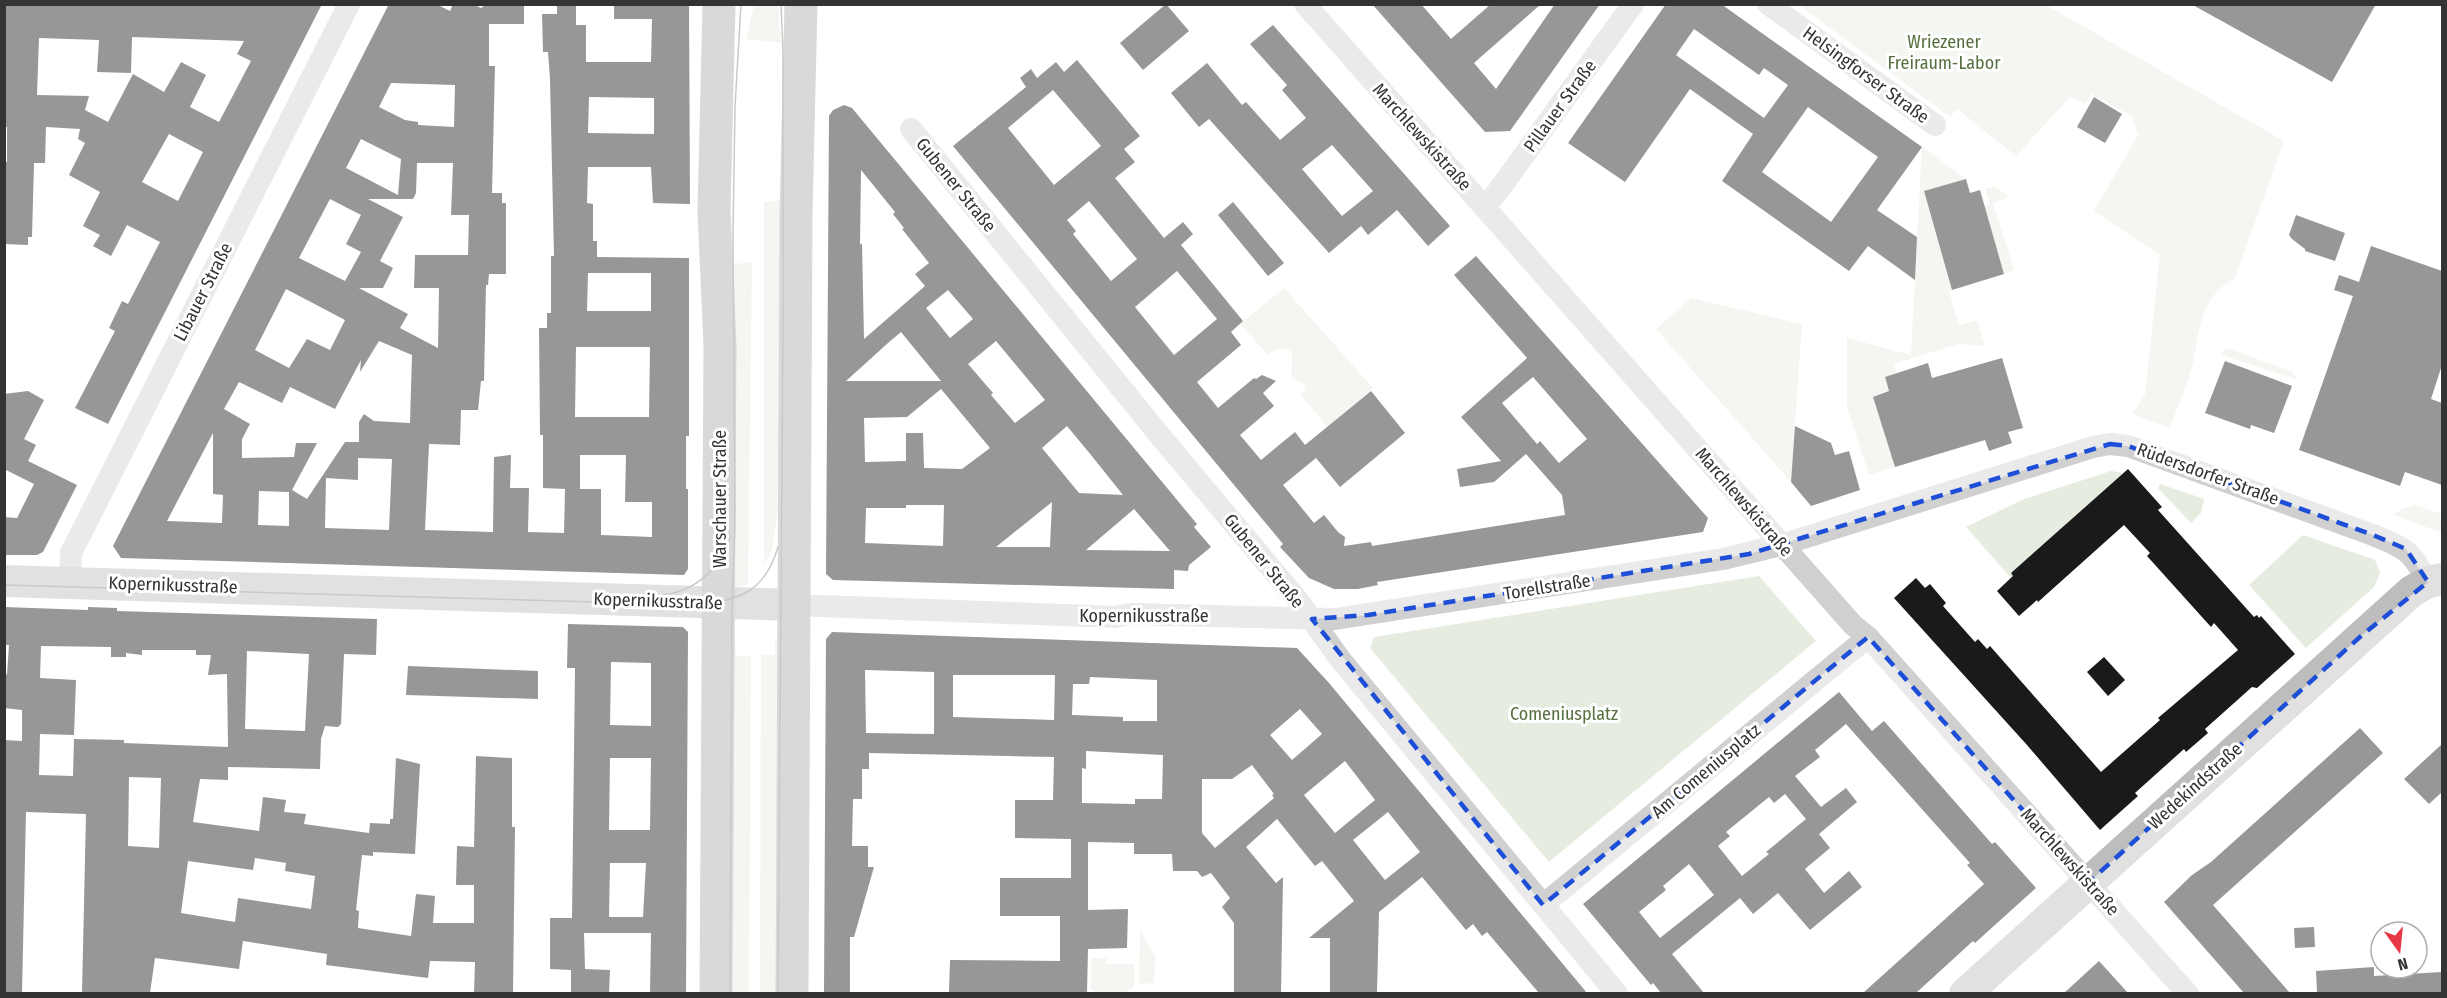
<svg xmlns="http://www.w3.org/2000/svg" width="2447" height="998" font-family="'Fira Sans Condensed',sans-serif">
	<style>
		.green { fill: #e6ecdf }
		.building { fill: #1a1a1a; fill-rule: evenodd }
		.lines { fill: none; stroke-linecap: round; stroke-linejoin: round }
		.street { stroke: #d0d0d0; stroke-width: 22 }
		.secondary { stroke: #bdbdbd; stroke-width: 32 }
		.primary { stroke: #ababab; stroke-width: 33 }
		.tram { stroke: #888; stroke-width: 1.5 }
		.marked { fill: none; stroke: #1d4ed8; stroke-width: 4.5; stroke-dasharray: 12 8; stroke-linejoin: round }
		.labels { text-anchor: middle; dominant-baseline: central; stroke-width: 6; stroke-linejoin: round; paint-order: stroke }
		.park-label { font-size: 18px; fill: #56703f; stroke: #fff }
		.street-label { font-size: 18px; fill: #333; stroke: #fff }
	</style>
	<rect width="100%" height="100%" fill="#fff"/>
	<g class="green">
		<polygon points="754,5 778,5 781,43 746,39"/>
		<path d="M1799,5h247l238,136 -49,137c-38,22 -34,52 -43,88 -5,21 -15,41 -22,62l-38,-14 13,-19 15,-140 -66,-44 44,-76 -6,-19 -41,-22 -6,10 -15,-7 -54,59 -59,-47 -7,8z"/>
		<polygon points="1922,147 1966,179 1924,192 1952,290 1949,291 1959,325 1977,320 1985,346 1958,344 1894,364 1897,373 1885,377 1889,391 1873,397 1895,467 1869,475 1847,407 1847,338 1911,355"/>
		<polygon points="1994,186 2007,195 2007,198 1993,203 2014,270 2004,274 1984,206 1990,204 1985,189"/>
		<polygon points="783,200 778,509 772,551 764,565 764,202"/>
		<polygon points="752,262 748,584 739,587 729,586 727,265"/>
		<path d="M1284,288l89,100 -46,39 -26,-32 5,-7 -1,-4 -13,-6c-3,-16 10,-40 -25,-24l-27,-30z"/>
		<polygon points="1691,298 1802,324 1791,482 1656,329"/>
		<polygon points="2228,348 2293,372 2298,380 2222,355 2223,350"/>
		<polygon points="2111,471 2123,473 2011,573 2013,576 2011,578 1966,527 2024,499"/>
		<polygon points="2160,484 2204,499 2201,513 2191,523 2158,488"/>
		<polygon points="2415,505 2442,514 2442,533 2394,515 2401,509"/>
		<polygon points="2303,535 2375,560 2380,573 2374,587 2306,648 2249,585"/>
		<polygon points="1759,576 1816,641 1549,862 1370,648 1374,637"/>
		<polygon points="735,641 736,656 751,656 749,993 728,994 728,642"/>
		<polygon points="775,641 783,641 781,993 760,994 761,655 775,655"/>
		<polygon points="1140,930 1155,956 1154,983 1139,984"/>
		<path d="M1091,958h15v6h28v23c-12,9 -31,10 -43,2z"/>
	</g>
	<g class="building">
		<path d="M4,4h318l-214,420 -33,-16 40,-77 -6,-3 13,-27 6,3 32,-62 -33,-17 -16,31 -18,-10 7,-11 -17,-9 17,-34 -31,-17 16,-32 -7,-4 2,-10 -34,-2 -1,36h-11l-2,74h-4v8l-24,-1v-82h3v-35h-3zM132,37l112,4 -7,13 14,7 -32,61 -29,-15 16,-32 -25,-13 -17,30 -31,-18 -25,48 -23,-12 4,-14 -52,-1 2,-57 60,2 -2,32 34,1zM169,134l34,18 -25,49 -36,-19z"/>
		<path d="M389,4h47l14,7 3,-7h20l8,4 6,-4h37v20h-35v42h6l-3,127h10v10h4v71h-17l-1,11h-2l-2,96h-3l-3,29h-17l-1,35 -31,-1 -4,86 68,2 1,-75 17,-2 -1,33h19l-1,44 36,1 1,-44 -22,-1v-53h-3l-1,-107h8v-15h4v-57h3l-4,-177 -2,-27h-5l-1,-38h15v-10h19v21h10v37h65l1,-43h-38v-15h75l1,200 -37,-1 -2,-36h-63l-1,36 6,1v37h4v16l92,1v178h-3v53h2v80l-4,6 -563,-17 -8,-12zM391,83l64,2 -1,42 -36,-2v-3l-13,-2 -26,-13zM589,97l65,1v36l-66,-1zM361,139l40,20 -3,36 -52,-27zM417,163h36l-2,52h18l-1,40h-53l-1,33h25l-1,60 -38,-20 8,-14 -49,-26h24l10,-20 -13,-7 23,-44 -35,-18h45l3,-6zM330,199l31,16 -15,29 15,8 -16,29 -46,-23zM588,273h63v38h-64zM286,289l59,31 -15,30 -23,-11 -18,29 -34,-18zM379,341l33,14 -2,68 -36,-2 -10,-7 -5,8v20h-14l-38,57 -15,-9 25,-47h-21l-2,14 -52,1v-19l8,-15 -26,-15 15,-27 43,21 8,-16 45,22 26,-49 -1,12zM576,347h74l-1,70h-74zM213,433v61l10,1 -1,28 -55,-2zM580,455h46l-1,47h27v35l-51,-2v-46h-21zM358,458l34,1 -3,71 -64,-2 1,-50 32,2zM259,491l30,1v34l-31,-1z"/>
		<polygon points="1166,4 1189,31 1143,70 1120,43"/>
		<polygon points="1372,4 1421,4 1451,39 1491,4 1541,4 1474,63 1496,89 1555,4 1600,4 1510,131 1485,132"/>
		<path d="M1666,4h55l201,143 -45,63 40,27 -2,43 -47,-34 -19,25 -127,-90 31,-47 -63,-45 -65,93 -57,-39zM1694,29l65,46 5,-7 24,17 -24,33 -88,-63zM1808,107l70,50 -47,65 -69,-50z"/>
		<polygon points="2191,4 2376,4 2332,82"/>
		<path d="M1273,25l177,201 -22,20 -31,-36 -29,25 -7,-9 -32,27 -120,-134 -10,8 -28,-34 36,-30 35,42 4,-3 34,38 26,-22 -24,-28 5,-5 -37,-41zM1332,145l41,46 -31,25 -40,-47z"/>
		<path d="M1077,60l63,76 -16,13 11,13 -20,16 49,60 19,-16 10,12 -12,11 62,76 -12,11 10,13 -44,37 21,26 36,-30 2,1 6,-4 14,6 -13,12 11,13 -34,29 21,25 34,-28 10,13 66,-54 34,42 -65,54 -24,-29 -33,27 31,38 10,-8 14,17 7,5 -1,9 27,-4 1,4 193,-31 -3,-20 -36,-41 -32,28 -34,5 -3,-18 44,-8 -40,-44 66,-59 -73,-83 22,-19 232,262 -5,14 -326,50 1,3 -20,4h-24l-25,-11 -29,-31 3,-3 -330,-398 73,-59 -6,-9 11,-9 6,9 19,-16 8,10zM1053,90l48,56 -47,39 -46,-57zM1089,201l48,58 -26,22 -38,-47 3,-3 -9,-11zM1177,271l40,48 -43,36 -39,-48zM1533,377l54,62 -28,24 -19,-22 -3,3 -35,-41z"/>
		<polygon points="2094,97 2122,114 2105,143 2077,127"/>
		<path d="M844,105l8,3 345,416 -3,3 17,20 -22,18 -1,6 -14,-1v19l-341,-9 -7,-6 3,-458 4,-6zM861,170l34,42 -2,2 11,14 -2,1 27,34 -14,11 10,12 -61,53 -2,-96 -2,2zM948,290l25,29 -23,19 -24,-30zM901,332l40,49h-95l42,-38zM996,341l49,59 -30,23 -24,-28 2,-2 -25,-29zM941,389l49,59 -28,21 -38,-1 -1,-35h-17v28l-41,1 -1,-44 43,-1zM1067,426l24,29 32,40 -44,-2 -37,-45zM1052,502l-2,45h-54zM906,505h38l-1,41 -78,-3 1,-35h40zM1134,509l36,42 -84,-1 34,-29z"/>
		<polygon points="1966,179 1970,193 1980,190 2004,274 1952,290 1924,191"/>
		<polygon points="1233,202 1284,263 1268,276 1218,215"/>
		<polygon points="2296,215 2345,233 2335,261 2305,251 2305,249 2292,239 2289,235"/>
		<polygon points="2371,246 2442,271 2442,365 2431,399 2442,403 2442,485 2405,472 2400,486 2299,450 2353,296 2334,290 2339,275 2359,282"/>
		<polygon points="2002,358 2023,428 2008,432 2012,443 1989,451 1985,440 1895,467 1873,397 1889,391 1885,377 1928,363 1932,378"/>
		<polygon points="2225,361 2292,386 2274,433 2251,425 2250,429 2205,413"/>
		<polygon points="28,391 44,400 24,439 36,445 28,461 77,485 43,552 37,555 4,555 4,517 17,518 34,484 4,469 4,394"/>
		<polygon points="1795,426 1831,443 1835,455 1849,451 1860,490 1811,506 1791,482"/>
		<polygon points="2128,469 2162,507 2158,510 2254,617 2257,615 2259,618 2261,616 2295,654 2257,688 2252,687 2205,729 2208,733 2186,752 2184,749 2135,793 2138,796 2100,830 2027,745 1894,598 1916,578 1925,588 1930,584 1946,603 1943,606 1975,642 1978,639 1987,649 1990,646 2101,772 2160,720 2158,718 2238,650 2214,623 2211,627 2147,556 2150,553 2124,525 2038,602 2037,600 2019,616 1997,591 2013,576 2011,573"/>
		<path d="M4,607l84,3v-3l29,1v3l260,8 -1,36 -32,-1 -3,70 -3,3 -13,-1 -4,13 -1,30 -92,-2v13l-28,-1 -7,43 66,9 4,-34 23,3 -2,12 22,2 -2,10 65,9 1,-10 20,1v-5h3l3,-61 24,6 -5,90 -42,-2v4l-11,-1 -6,55 3,1 -1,17 53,8 5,-42 19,2 -2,27h41v-38h-18l1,-39 17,1 2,-91 36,2v69h3l-2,166h-39l1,-31 -45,-1 -2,17 -102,-13 1,-11 -84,-13 -4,28 -84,-11 -5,35h-68l4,-179 -60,-2 -4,181h-18v-253l18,1v-31l-18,-2v-32l3,-2 2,-29h-5zM41,646l70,1v10h15v-4l16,2v-5h54v5h15l-3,20 19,-1 1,73 -104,-4v-3l-50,-1 -1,37 -34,-1 1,-41 34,1 2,-55 -36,-2zM247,651l62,3 -4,77 -60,-2zM129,777l32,1 -2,70 -31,-2zM255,858l31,5 -1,8 30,5 -4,33 -73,-11 -3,24 -54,-9 7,-52 65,9z"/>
		<path d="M568,624l115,3 5,5 -2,361h-36l1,-60h-67l1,36 25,1 -1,23h-38v-23l-21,-1v-51h22l3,-250h-8zM611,662l40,1v63l-41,-1zM610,758h41l-1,72h-41zM610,863h36l-3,54h-34z"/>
		<path d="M832,632l465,16 32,35 258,310h-48l-52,-61 -5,4 -9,-12 -7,6 -44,-53 -43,35 -2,81h-47v-55h-21l45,-37 -32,-40 -7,5 -38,-47 -31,28 30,36 7,-6 -2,116h-47v-70l-12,-16 8,-9 -19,-25 -9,4 -5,-6h-24l-1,-17h-38v-11l-46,-1v68l40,-1 -1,39 -39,1 -1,44h-138l1,-33 110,1v-45h-60v-38h71v-39l-56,-1v-38h38l1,-43 -185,-4v16h-7v30h-9l-1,47h16v21h6l-20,70h-4v56h-26l2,-354zM865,670l69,2v62l-68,-1zM953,675h102l-1,45 -101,-3zM1090,677l67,3v41h-34v-4l-51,-2 1,-31h16zM1300,709l22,25 -30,26 -22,-25zM1086,751l77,4 -1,44h-27v5l-53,-1v-35l4,1zM1345,761l30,39 -40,33 -31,-38zM1252,765l22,29 -2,1 2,3 -59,50 -13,-15v-54h30zM1388,812l32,40 -35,28 -32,-40z"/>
		<polygon points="2104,657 2125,680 2108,696 2087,672"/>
		<polygon points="408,666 538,671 538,699 406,695"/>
		<path d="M1839,692l33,39 12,-10 108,123 3,-2 41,46 -61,55 -2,-2 -57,52h-53l121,-109 -17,-19 3,-2 -124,-139 -31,26 5,7 -25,19 26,31 25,-19 11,14 -38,32 11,14 -25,21 19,24 25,-22 13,16 -52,43 -32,-37 -25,21 -13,-16 -68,56 32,39h-43l-8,-10 -2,2 -68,-81zM1785,794l21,25 -40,33 3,2 -27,22 -24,-30 12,-10 -4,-4 43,-35 5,6zM1689,864l25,31 -54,43 -21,-26 27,-22 -3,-4z"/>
		<polygon points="2360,728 2383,753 2213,905 2290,993 2244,993 2164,902 2192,875 2211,862"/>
		<polygon points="2442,744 2442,792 2429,804 2404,779"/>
		<polygon points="2314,927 2315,947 2295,948 2294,928"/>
		<polygon points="2099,961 2128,993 2064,993"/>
		<polygon points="2374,967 2374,976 2442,972 2442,993 2317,993 2316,971"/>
	</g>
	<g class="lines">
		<g class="street">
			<polyline points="1305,4 1853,625 1868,637 2188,994"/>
			<polyline points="1768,4 1935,125"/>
			<polyline points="911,129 1161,437 1297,599 1340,659 1617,994"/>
			<polyline points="1484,206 1496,194 1633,4"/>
			<polyline points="70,582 71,553 349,4"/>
			<path d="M794,605l321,12 15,-3 205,5 388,-60 58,-14 312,-98 17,-3 18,2 245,89c33,14 37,14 55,47"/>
			<polyline points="1543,905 1868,637"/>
		</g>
		<g class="secondary">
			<polyline points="4,581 794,605"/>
			<polyline points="1965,994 2412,591 2428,582 2442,579"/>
		</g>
		<g class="primary">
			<polyline points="716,994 720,346 714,211 719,4"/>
			<polyline points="792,994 796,215 801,4"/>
		</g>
		<g class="tram">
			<path d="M4,585l696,20c42,-6 65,-14 78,-58"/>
			<path d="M648,596c41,0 70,-21 82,-60"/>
			<polyline points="730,994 732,603 735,522 733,232 735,107 741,4"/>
			<polyline points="778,994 783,330 783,51 781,4"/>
		</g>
	</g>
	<path d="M0 0H2447V998H0ZM2110,444l18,2 245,89 33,14 22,33 -67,54 -273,247 -220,-246 -325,268 -231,-286 56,-4 381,-61z" fill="#fff" fill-opacity=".55" fill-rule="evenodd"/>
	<path class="marked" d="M2110,444l18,2 245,89 33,14 22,33 -67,54 -273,247 -220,-246 -325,268 -231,-286 56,-4 381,-61z"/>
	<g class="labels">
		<g class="park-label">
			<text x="1944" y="42">Wriezener<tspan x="1944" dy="21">Freiraum-Labor</tspan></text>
			<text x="1564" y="714">Comeniusplatz</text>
		</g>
		<g class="street-label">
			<text transform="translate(1866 75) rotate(36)">Helsingforser Straße</text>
			<text transform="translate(1560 106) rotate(-54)">Pillauer Straße</text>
			<text transform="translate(1422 137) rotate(48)">Marchlewskistraße</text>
			<text transform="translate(956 185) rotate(51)">Gubener Straße</text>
			<text transform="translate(203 292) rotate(-63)">Libauer Straße</text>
			<text transform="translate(2208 474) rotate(20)">Rüdersdorfer Straße</text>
			<text transform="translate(720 499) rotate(-90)">Warschauer Straße</text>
			<text transform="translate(1744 502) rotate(49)">Marchlewskistraße</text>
			<text transform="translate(1264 561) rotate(51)">Gubener Straße</text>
			<text transform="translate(173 585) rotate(2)">Kopernikusstraße</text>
			<text transform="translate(1547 587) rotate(-9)">Torellstraße</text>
			<text transform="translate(658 601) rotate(2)">Kopernikusstraße</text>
			<text x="1144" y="616">Kopernikusstraße</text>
			<text transform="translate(1706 771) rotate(-40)">Am Comeniusplatz</text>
			<text transform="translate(2195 786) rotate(-42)">Wedekindstraße</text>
			<text transform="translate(2070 862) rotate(48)">Marchlewskistraße</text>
		</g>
	</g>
	<rect width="2447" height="998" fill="none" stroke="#333333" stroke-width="12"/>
	<g transform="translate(2399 950) rotate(165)"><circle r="28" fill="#ffffff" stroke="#adadad" stroke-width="1.5"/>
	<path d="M0-4.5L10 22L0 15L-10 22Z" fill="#e63946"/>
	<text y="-9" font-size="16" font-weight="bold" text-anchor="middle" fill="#333333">N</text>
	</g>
</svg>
